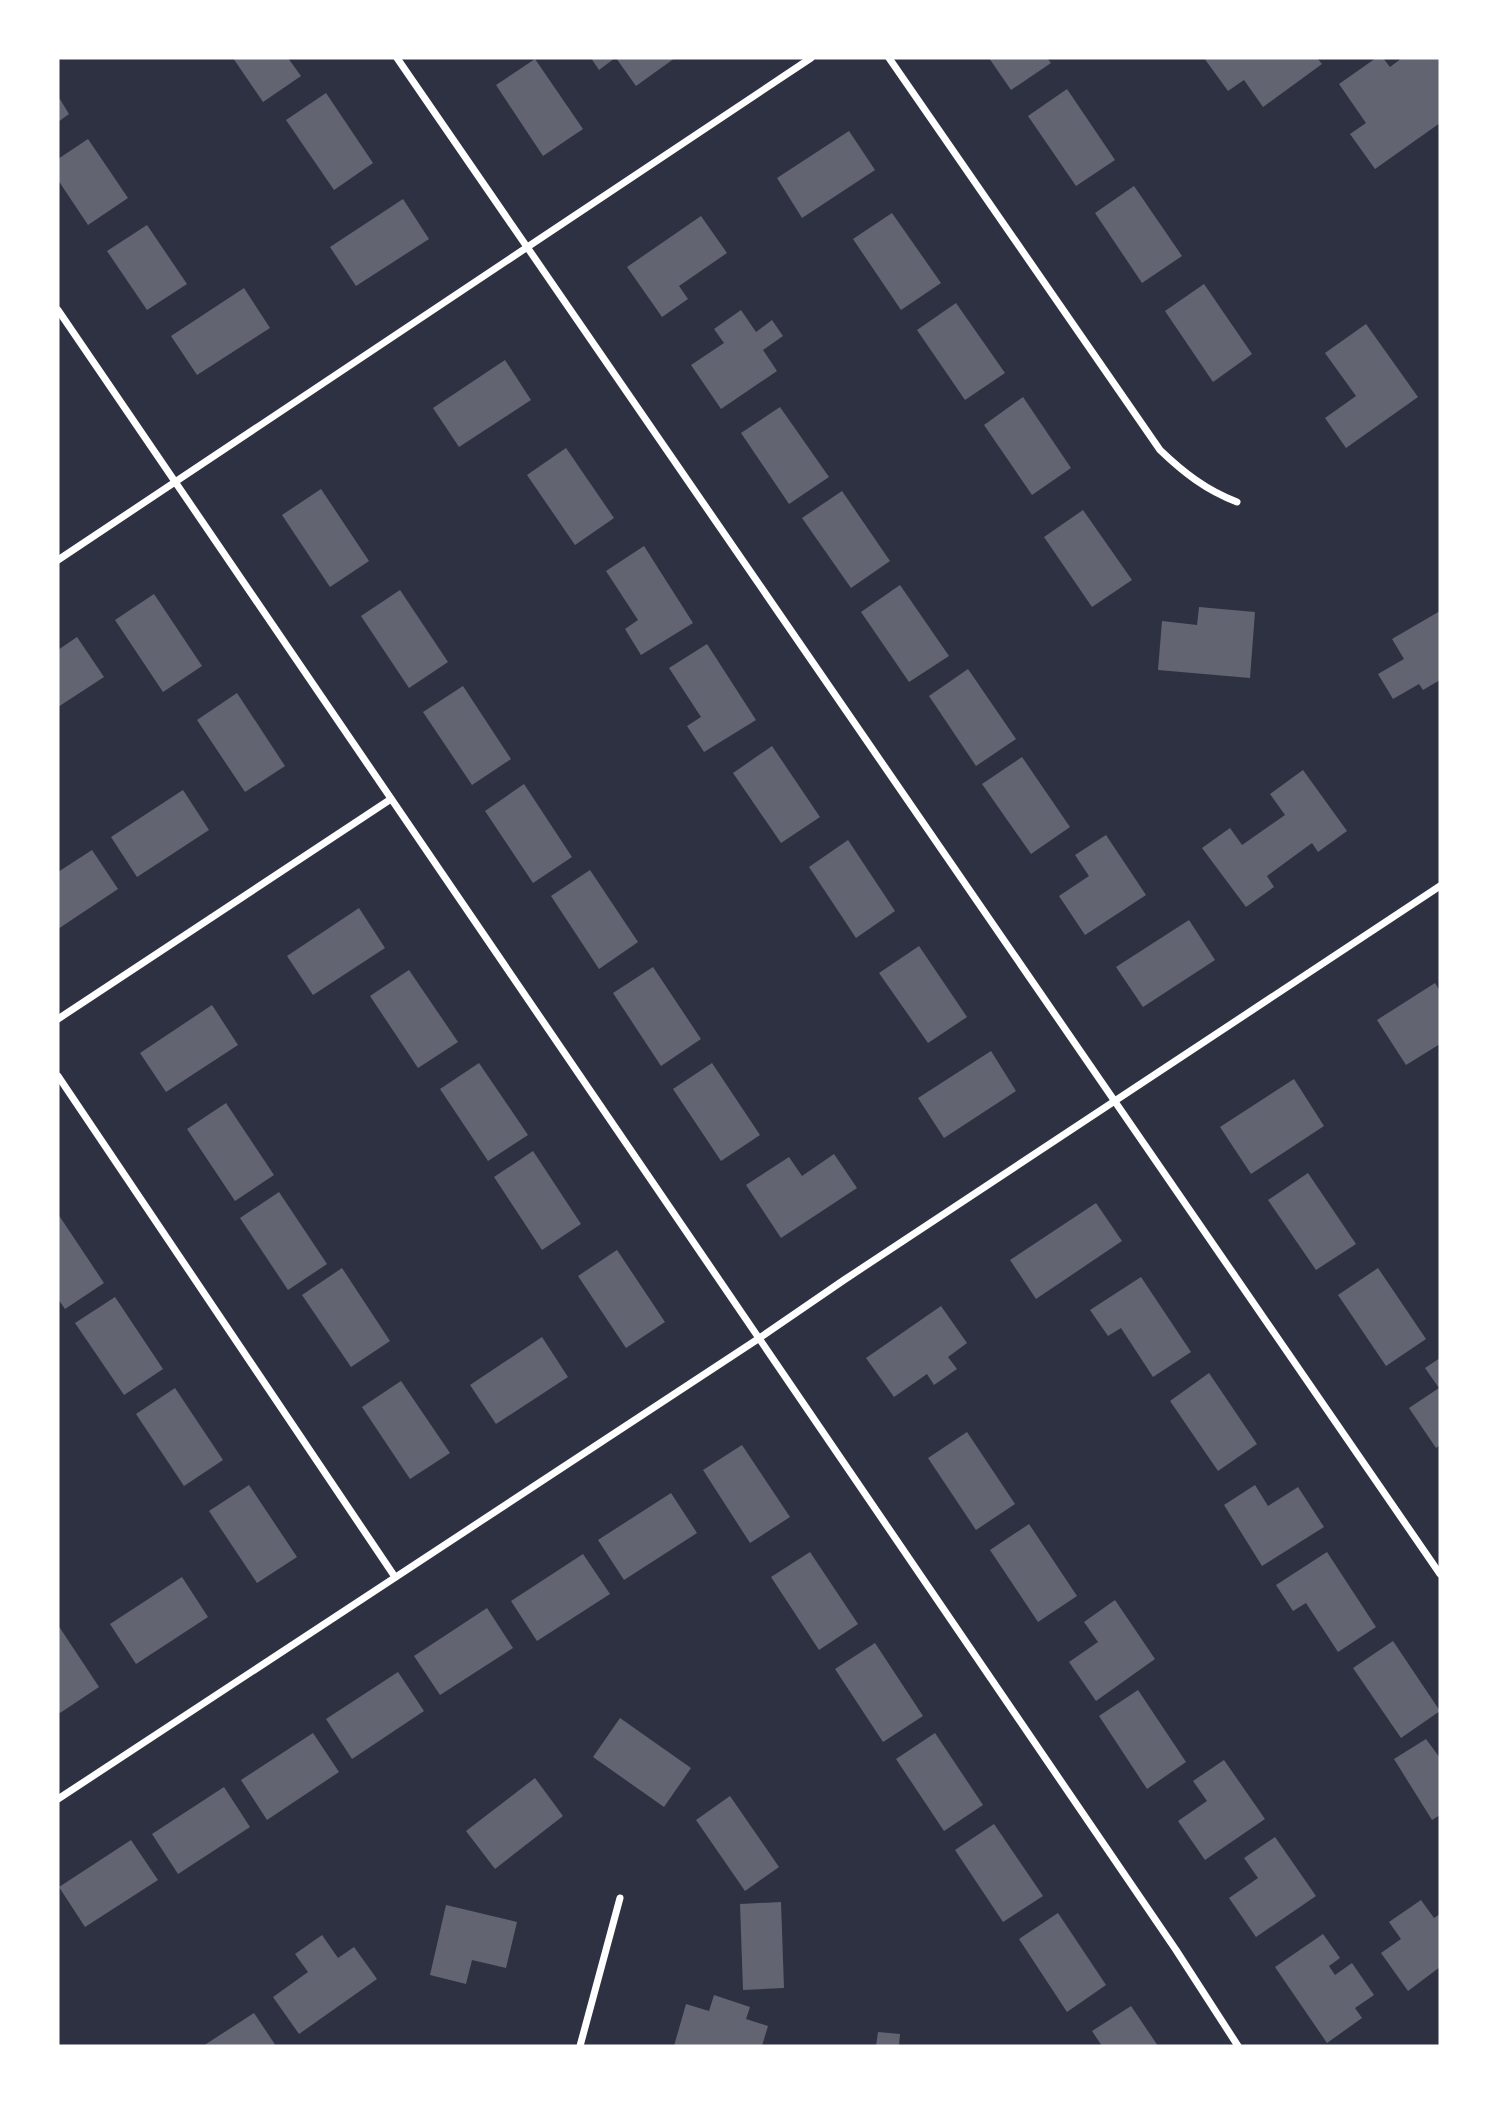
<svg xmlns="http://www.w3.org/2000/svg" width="1498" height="2104" font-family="Poppins,sans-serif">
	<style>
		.building { fill: #626471 }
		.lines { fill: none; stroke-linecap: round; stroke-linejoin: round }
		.minor { stroke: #fff; stroke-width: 7 }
	</style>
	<rect width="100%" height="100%" fill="#2d3142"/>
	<g class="building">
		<polygon points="233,58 288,58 301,76 263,102"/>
		<polygon points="591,58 615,58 599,70"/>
		<polygon points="616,58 675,58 636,86"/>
		<polygon points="989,58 1047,58 1051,63 1011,90"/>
		<polygon points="1204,58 1317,58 1322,64 1263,107 1244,80 1228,91"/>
		<polygon points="1376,58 1383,58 1390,67 1402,58 1439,58 1440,123 1375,169 1350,134 1366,123 1339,84"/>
		<polygon points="535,59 583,129 543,156 496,85"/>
		<polygon points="1067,89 1115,160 1076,186 1028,116"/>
		<polygon points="326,93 373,163 334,190 286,120"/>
		<polygon points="58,96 69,114 58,122"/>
		<polygon points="849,131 875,170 802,218 777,178"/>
		<polygon points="88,139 128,198 88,225 58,180 58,159"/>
		<polygon points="1134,186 1182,256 1142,283 1095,213"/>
		<polygon points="403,199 429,239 356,286 330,247"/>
		<polygon points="892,213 941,283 901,310 853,239"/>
		<polygon points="701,216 727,253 679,286 688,299 662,317 627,267"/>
		<polygon points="147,225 187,284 147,310 107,251"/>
		<polygon points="1204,284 1252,354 1213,382 1165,311"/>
		<polygon points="244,288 270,328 197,375 171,336"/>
		<polygon points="956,303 1005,373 965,400 917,330"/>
		<polygon points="741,310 756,332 772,320 783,336 763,350 777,371 721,409 691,365 724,343 714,329"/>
		<polygon points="1366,324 1418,397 1346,448 1325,418 1356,396 1325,353"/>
		<polygon points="505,360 531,400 459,447 433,408"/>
		<polygon points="1023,397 1071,468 1032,495 984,425"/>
		<polygon points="780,407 829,477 789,504 741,433"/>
		<polygon points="566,448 614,518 575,545 527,475"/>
		<polygon points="321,489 369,561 330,587 282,515"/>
		<polygon points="842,491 890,561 851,588 802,518"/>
		<polygon points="1083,510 1132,580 1092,607 1044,537"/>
		<polygon points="644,546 693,623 641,655 625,629 638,620 606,571"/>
		<polygon points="900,585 949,656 909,682 861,612"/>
		<polygon points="400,590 448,662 409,688 361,616"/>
		<polygon points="154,594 202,666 163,692 115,620"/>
		<polygon points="1199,607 1255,612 1250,678 1158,670 1162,621 1197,625"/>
		<polygon points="1440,611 1440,680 1423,690 1419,684 1393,699 1378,674 1404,659 1392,639"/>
		<polygon points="77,637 104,677 58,707 58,650"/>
		<polygon points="707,644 756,720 704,752 687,726 701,717 669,668"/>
		<polygon points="968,669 1016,739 976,766 929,696"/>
		<polygon points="463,686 511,759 472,785 423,712"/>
		<polygon points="237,693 285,766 245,792 197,720"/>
		<polygon points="772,746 820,817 781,843 733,773"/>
		<polygon points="1022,757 1070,827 1031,854 982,784"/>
		<polygon points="1303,770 1347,831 1318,852 1312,843 1267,876 1274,887 1246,907 1202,848 1230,828 1242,845 1285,815 1270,794"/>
		<polygon points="524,784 572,857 533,883 485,811"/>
		<polygon points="183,790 209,830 137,877 111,837"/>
		<polygon points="1106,835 1146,895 1085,935 1059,896 1089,876 1075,855"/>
		<polygon points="848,840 895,911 856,938 809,867"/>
		<polygon points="92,850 118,889 58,929 58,872"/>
		<polygon points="590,870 638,942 599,969 551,896"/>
		<polygon points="359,908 385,948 313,995 287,956"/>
		<polygon points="1189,920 1215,960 1143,1007 1116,967"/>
		<polygon points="919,946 967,1017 928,1043 879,973"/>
		<polygon points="653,967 701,1039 661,1066 613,993"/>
		<polygon points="409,970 458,1042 418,1068 370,996"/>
		<polygon points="1435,983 1440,991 1440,1044 1406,1065 1377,1020"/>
		<polygon points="212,1005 238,1045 166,1092 140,1053"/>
		<polygon points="991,1051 1016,1091 944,1138 918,1098"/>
		<polygon points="479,1063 528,1135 488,1161 440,1089"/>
		<polygon points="712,1063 760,1135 721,1161 673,1089"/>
		<polygon points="1294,1079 1324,1126 1251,1174 1220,1127"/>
		<polygon points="226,1103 274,1175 235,1201 187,1129"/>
		<polygon points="533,1151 581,1224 542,1250 494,1177"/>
		<polygon points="834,1154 857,1188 781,1238 746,1185 789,1157 802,1176"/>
		<polygon points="1308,1173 1356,1244 1316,1270 1268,1200"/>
		<polygon points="279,1192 327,1264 288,1290 240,1218"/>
		<polygon points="1096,1203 1122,1241 1036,1299 1010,1260"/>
		<polygon points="58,1214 104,1283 65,1309 58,1299"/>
		<polygon points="617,1250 665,1322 626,1348 578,1276"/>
		<polygon points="342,1268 390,1341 351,1367 302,1295"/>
		<polygon points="1378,1268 1426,1339 1386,1366 1338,1295"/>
		<polygon points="1141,1277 1191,1352 1153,1377 1121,1328 1108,1336 1090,1310"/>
		<polygon points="115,1297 163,1369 124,1395 75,1323"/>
		<polygon points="941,1306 967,1343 948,1357 957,1369 934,1385 927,1374 894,1397 866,1358"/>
		<polygon points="542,1337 568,1377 496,1424 470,1385"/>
		<polygon points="1440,1358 1440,1445 1436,1448 1409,1408 1439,1388 1425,1368"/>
		<polygon points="1209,1373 1257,1444 1218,1471 1170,1401"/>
		<polygon points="401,1381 450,1453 410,1479 362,1407"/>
		<polygon points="175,1388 223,1460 184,1486 136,1414"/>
		<polygon points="967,1432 1015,1504 976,1530 928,1458"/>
		<polygon points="742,1445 790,1517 750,1543 703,1470"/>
		<polygon points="249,1485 297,1557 257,1583 209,1511"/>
		<polygon points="1255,1485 1268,1506 1298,1487 1324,1527 1262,1566 1224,1505"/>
		<polygon points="671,1493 697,1533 624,1580 598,1540"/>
		<polygon points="1029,1524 1077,1596 1038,1622 990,1550"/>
		<polygon points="810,1552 858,1624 819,1650 771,1577"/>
		<polygon points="1327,1552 1376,1627 1338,1652 1306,1603 1293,1611 1276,1585"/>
		<polygon points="583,1554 610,1594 537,1641 511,1601"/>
		<polygon points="182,1577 208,1617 136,1664 110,1624"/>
		<polygon points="1115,1600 1155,1659 1096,1701 1069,1662 1098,1642 1084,1622"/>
		<polygon points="487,1608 513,1648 440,1695 414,1656"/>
		<polygon points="58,1625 99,1687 60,1713 58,1710"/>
		<polygon points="1393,1641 1440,1711 1401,1738 1353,1668"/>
		<polygon points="875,1643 923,1716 883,1742 835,1669"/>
		<polygon points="398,1672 424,1711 352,1759 326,1719"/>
		<polygon points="1138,1690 1186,1762 1147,1789 1099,1716"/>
		<polygon points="620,1718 691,1768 664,1807 593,1757"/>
		<polygon points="313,1733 339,1772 267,1820 241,1780"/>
		<polygon points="935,1733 983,1805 944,1831 896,1759"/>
		<polygon points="1426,1739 1440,1758 1440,1815 1432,1820 1394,1759"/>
		<polygon points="1224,1760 1265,1819 1205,1860 1178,1821 1207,1801 1193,1781"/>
		<polygon points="535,1778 563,1816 495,1869 466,1831"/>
		<polygon points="224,1787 250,1827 178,1874 152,1834"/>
		<polygon points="730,1796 779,1867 745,1891 696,1820"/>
		<polygon points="994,1824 1043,1896 1003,1922 955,1850"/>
		<polygon points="1275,1837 1316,1896 1256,1937 1229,1898 1258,1878 1244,1858"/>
		<polygon points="131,1840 158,1880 85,1927 59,1887"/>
		<polygon points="1421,1900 1434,1918 1440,1914 1440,1967 1408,1991 1381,1953 1401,1939 1389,1922"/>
		<polygon points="781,1902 784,1988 743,1990 740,1904"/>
		<polygon points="446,1905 517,1922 506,1968 472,1960 466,1984 430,1975"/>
		<polygon points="1058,1913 1106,1985 1067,2012 1019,1939"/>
		<polygon points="1323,1934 1340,1958 1329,1966 1335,1975 1352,1963 1374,1995 1355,2008 1362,2018 1327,2043 1275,1967"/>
		<polygon points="322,1935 338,1958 354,1947 377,1979 299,2034 273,1997 308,1972 295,1954"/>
		<polygon points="714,1995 750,2007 746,2019 768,2026 762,2046 674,2046 686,2004 709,2011"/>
		<polygon points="1131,2006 1158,2046 1102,2046 1092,2031"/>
		<polygon points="254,2013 276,2046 203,2046"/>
		<polygon points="878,2032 900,2034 899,2046 876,2046"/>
	</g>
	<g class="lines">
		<g class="minor">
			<polyline points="397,58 1440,1574"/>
			<path d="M889,58l271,392c24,23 46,40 77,52"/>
			<polyline points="58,310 1176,1950 1238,2046"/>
			<polyline points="58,560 811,58"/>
			<polyline points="58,1019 391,799"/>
			<polyline points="58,1076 395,1577"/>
			<polyline points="58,1799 758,1339 844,1280 1440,886"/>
			<polyline points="580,2046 620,1898"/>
		</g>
	</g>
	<rect width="1498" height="2104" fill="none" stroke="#ffffff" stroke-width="119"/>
</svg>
